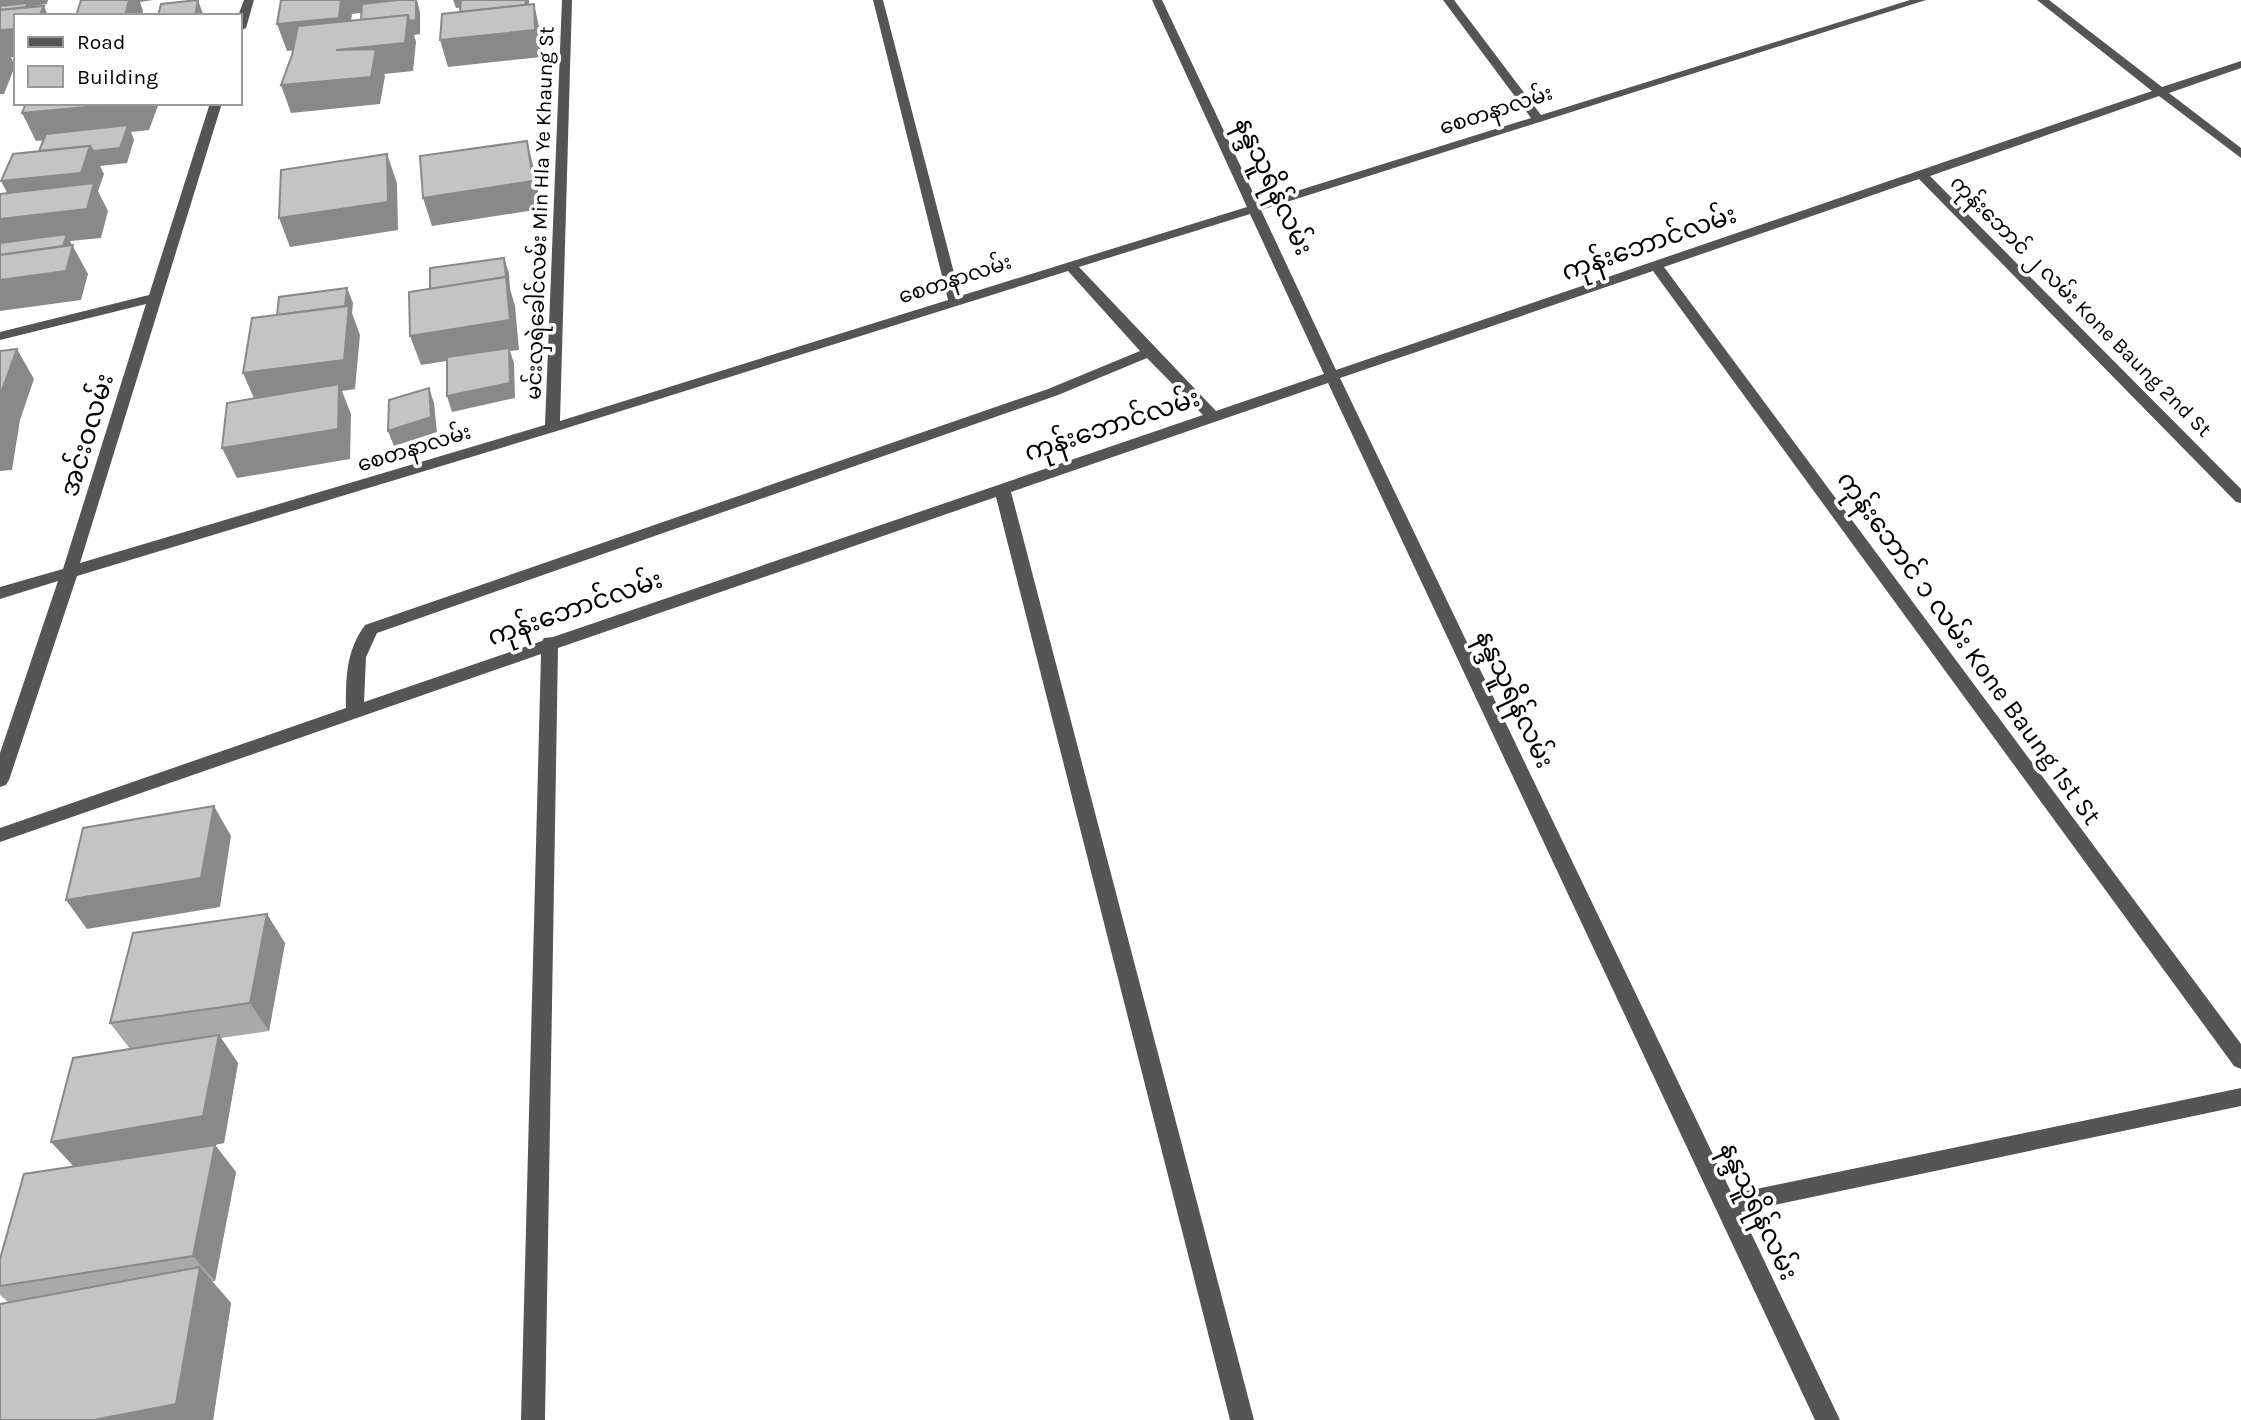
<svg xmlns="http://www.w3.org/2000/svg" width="2241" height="1420" font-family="Karla,'Noto Sans Myanmar',sans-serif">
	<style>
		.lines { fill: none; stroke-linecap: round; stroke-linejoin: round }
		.minor { fill: #555; fill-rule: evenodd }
		.wall { fill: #a9a9a9 }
		.shaded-wall { fill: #898989 }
		.building { fill: #c4c4c4; stroke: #898989; stroke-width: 2 }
		.labels { text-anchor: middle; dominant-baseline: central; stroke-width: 7; stroke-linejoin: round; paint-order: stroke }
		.far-street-label { font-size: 21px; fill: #000; stroke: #fff }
		.street-label { font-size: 26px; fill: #000; stroke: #fff }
	</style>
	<rect width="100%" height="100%" fill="#fff"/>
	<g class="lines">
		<g class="minor">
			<polygon points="244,0 254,0 246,28 240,31 238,16"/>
			<path d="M562,0h10l-12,421 388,-121 -75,-300h10l77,296 287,-89 -95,-207h10l96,203 273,-85 -88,-118h11l87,115 369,-115h16l-665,210 75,160 816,-279 -115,-91h12l113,87 79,-26v7l-72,25 72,55v10l-82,-62 -229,80 311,313v14l-5,-1 -317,-323 -255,88 577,777v25l-7,-3 -581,-795 -313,107 392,816 509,-106v18l-500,106 99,208h-25l-487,-1037 -317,109 243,928h-24l-234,-923 -438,151 -13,772h-24l20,-766 -541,188v-14l346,-120c0,-31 0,-57 19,-83l683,-236 92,-38 -72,-80 -511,160 -480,145 -68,204 -3,5 -6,2v-34l58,-172 -58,18v-12l63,-18 83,-265 -146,36v-8l149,-37 61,-192h12l-142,460 465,-138zM1250,214l74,160 -108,37 -137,-144zM1147,358l56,57 -650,222 -9,1 -2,3 -178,61 2,-45 11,-24 681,-238z"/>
		</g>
	</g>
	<polygon class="wall" points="285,943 269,1031 221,1038 238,1063 224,1143 215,1145 236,1172 215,1281 212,1282 231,1303 213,1420 0,1420 8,1302 0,1295 0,1259 73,1166 130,1049 110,1023"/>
	<g class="shaded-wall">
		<polygon points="0,0 48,0 47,4 29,7 33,16 0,10"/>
		<polygon points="99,0 153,0 140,2 143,11 142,16 125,16"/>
		<polygon points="198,0 203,14 203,16 195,16"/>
		<polygon points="341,0 415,0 415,6 352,14 348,45 287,51 277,24"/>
		<polygon points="417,0 420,12 420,34 414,35 416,42 413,71 384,74 385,76 380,104 291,113 281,85"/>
		<polygon points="453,0 530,0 529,0 529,25 464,31 526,0 456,8"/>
		<polygon points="534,4 540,31 541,57 448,67 440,40"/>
		<polygon points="44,6 48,16 39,16"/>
		<polygon points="16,29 16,57 11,57 15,66 4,94 0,94 0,30"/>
		<polygon points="129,103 159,103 149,130 131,132 134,140 127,163 100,166 104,174 98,191 108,211 101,238 70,241 88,274 81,300 0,311 0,219 16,210 1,181 125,133 36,141 22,113"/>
		<polygon points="527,141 534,169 541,209 432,226 423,198"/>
		<polygon points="387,154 397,183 398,230 290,247 279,218"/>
		<polygon points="504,258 509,273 510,289 515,306 519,350 510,351 514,363 515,398 452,412 447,396 509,351 421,365 410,336 435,308"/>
		<polygon points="347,288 353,303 352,313 360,335 355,389 342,391 351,414 350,459 237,478 222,448 256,403 243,373 282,336"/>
		<polygon points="17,349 34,379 20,420 12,470 0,471 0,405 2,390"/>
		<polygon points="429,388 434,403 437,432 394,446 388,431"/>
		<polygon points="214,806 231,836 220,907 87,929 66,900"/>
		<polygon points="267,914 285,943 269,1031 250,1003"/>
		<polygon points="219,1035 238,1063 224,1143 76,1169 51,1142"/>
		<polygon points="215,1145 236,1172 215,1281 193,1256"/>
		<polygon points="200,1267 231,1303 213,1420 94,1420"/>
	</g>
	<g class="building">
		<polygon points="81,0 129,0 125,16 76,16"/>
		<polygon points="198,0 195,16 158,16 161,4"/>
		<polygon points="281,0 341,0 339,18 277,24"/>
		<polygon points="398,0 416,0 416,20 409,21 408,15 361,20 362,4"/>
		<polygon points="461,0 526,0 525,5 460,12"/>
		<polygon points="28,3 26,7 0,10 0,6"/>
		<polygon points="534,4 535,30 440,40 442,14"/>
		<polygon points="44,6 39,16 16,16 16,29 0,30 0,10"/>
		<polygon points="408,15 405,43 336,50 376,49 371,77 281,85 292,55 298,26"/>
		<polygon points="26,103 129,103 22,113"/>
		<polygon points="128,125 120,148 93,151 90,146 39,151 46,134"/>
		<polygon points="527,141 533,181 423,198 420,156"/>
		<polygon points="90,146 81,173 1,181 13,154"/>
		<polygon points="387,154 388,202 279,218 281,170"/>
		<polygon points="94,183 87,209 0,219 0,194"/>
		<polygon points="67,234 63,246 0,255 0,243"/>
		<polygon points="73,245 66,271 0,280 0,255"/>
		<polygon points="504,258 506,277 430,289 430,268"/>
		<polygon points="506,277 510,320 410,336 409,292"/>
		<polygon points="347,288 345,306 277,315 279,297"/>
		<polygon points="349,306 344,360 243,373 252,318"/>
		<polygon points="509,348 510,383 447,396 447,357"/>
		<polygon points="17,349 2,390 0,405 0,351"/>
		<polygon points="339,384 338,429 222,448 227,403"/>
		<polygon points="429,388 431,417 388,431 389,400"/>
		<polygon points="214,806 201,878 66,900 83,828"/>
		<polygon points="267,914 250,1003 110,1023 133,933"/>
		<polygon points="219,1035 203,1116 51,1142 73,1058"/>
		<polygon points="215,1145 193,1256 0,1286 0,1259 24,1174"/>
		<polygon points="200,1267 176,1404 94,1420 0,1420 0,1304"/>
	</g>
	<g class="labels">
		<g class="far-street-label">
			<text transform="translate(1496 110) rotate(-18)">စေတနာလမ်း</text>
			<text transform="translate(540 213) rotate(-88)">မင်းလှရဲခေါင်လမ်း Min Hla Ye Khaung St</text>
			<text transform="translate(955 279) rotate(-18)">စေတနာလမ်း</text>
			<text transform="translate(2081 306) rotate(45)">ကုန်းဘောင် ၂ လမ်း Kone Baung 2nd St</text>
			<text transform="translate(414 448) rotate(-17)">စေတနာလမ်း</text>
		</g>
		<g class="street-label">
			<text transform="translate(1274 186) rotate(65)">နန္ဒသူရိန်လမ်း</text>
			<text transform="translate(1649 243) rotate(-19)">ကုန်းဘောင်လမ်း</text>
			<text transform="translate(1112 425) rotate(-18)">ကုန်းဘောင်လမ်း</text>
			<text transform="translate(87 435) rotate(-73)">အင်းဝလမ်း</text>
			<text transform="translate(575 608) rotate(-19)">ကုန်းဘောင်လမ်း</text>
			<text transform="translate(1969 648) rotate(54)">ကုန်းဘောင် ၁ လမ်း Kone Baung 1st St</text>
			<text transform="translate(1515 699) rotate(65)">နန္ဒသူရိန်လမ်း</text>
			<text transform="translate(1759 1211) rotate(65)">နန္ဒသူရိန်လမ်း</text>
		</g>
	</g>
	<rect x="14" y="14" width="228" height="91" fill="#ffffff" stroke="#999999" stroke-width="2"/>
	<rect x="28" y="37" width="35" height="10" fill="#555555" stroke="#999999" stroke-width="2"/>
	<text x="77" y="49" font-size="21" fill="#000000">Road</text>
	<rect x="28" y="66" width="35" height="21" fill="#c4c4c4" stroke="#999999" stroke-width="2"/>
	<text x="77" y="84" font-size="21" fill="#000000">Building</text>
</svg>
